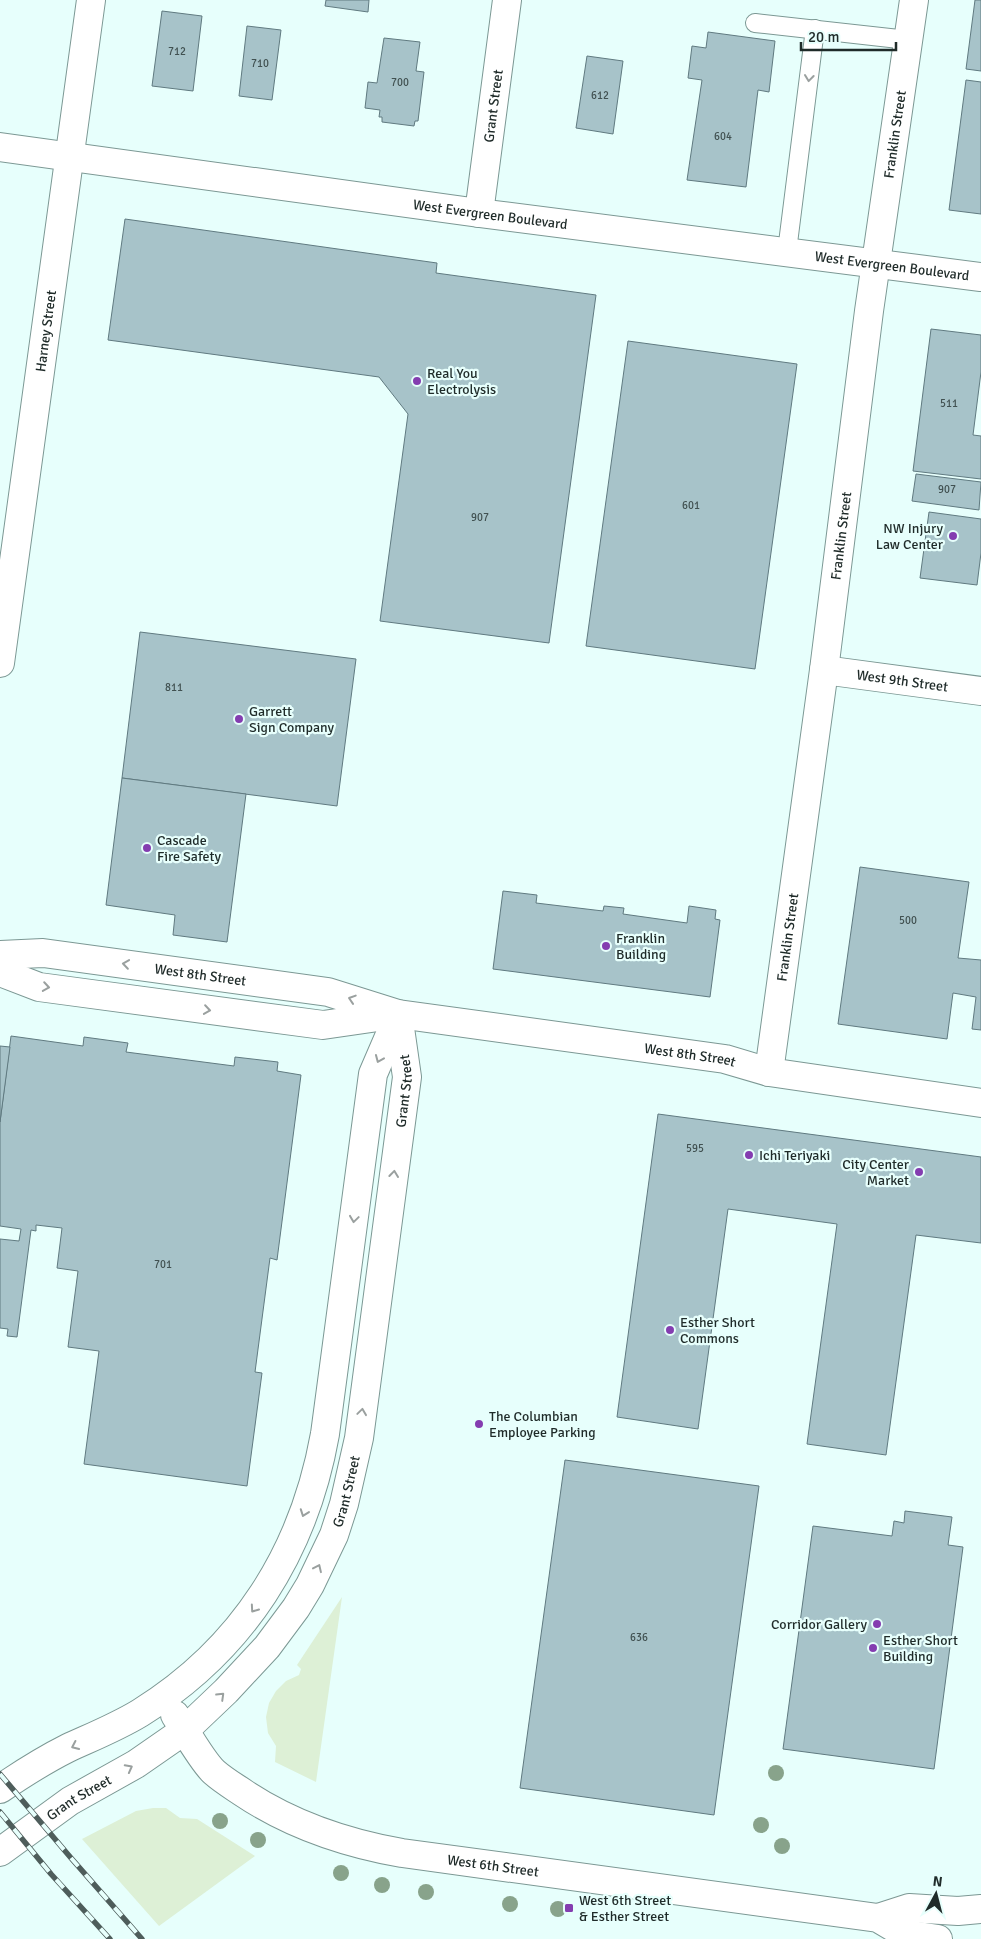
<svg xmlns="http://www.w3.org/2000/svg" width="981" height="1939" font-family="Signika,sans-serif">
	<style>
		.green { fill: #ddf0d6 }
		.building { fill: #a7c3c9; stroke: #607a80 }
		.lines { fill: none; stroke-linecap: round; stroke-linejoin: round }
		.service-casing { stroke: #7c9894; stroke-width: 20 }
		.minor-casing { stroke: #7c9894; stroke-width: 30 }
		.tertiary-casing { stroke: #7c9894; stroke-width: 30 }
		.service { stroke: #fff; stroke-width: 18 }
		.minor { stroke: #fff; stroke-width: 28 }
		.tertiary { stroke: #fff; stroke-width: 28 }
		.rail-casing { stroke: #4e5d5b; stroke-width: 5.5 }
		.rail { stroke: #e7fffc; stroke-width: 4; stroke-dasharray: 11; stroke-linecap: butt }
		.tree { fill: #88a38b }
		.oneway { stroke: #9aa09f }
		.poi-dot { fill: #843db0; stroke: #e7fffc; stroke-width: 2 }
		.labels { text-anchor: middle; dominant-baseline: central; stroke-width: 4.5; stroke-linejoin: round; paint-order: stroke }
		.number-label { font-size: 11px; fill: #415151 }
		.street-label { font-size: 14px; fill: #1f2b29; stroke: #e7fffc }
		.poi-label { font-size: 14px; fill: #1f2b29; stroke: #e7fffc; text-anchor: start }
	</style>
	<rect width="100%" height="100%" fill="#e7fffc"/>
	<g class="green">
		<polygon points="342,1597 316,1782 275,1762 276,1746 268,1733 266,1717 269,1703 276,1691 286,1681 299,1675 301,1669 297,1665"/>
		<polygon points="153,1808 166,1808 180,1818 197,1819 255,1856 159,1926 82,1839 136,1811"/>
	</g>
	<g class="building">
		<polygon points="326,0 369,0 368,12 325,6"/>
		<polygon points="975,0 981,0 981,71 966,69"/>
		<polygon points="162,11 202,16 193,91 152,86"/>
		<polygon points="247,26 281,30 272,100 239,96"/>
		<polygon points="708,32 775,41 769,92 758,90 746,187 687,180 702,80 688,78 692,46 706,48"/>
		<polygon points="384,38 420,42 416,71 424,72 418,121 415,121 414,126 382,122 382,117 379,117 380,110 365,108 368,82 377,83"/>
		<polygon points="587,56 623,61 613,134 576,128"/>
		<polygon points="966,80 981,82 981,214 949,210"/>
		<polygon points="125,219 437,263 436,273 596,295 549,643 380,621 408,414 379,377 108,340"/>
		<polygon points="931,329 981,335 981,372 973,435 981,436 981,479 913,471"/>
		<polygon points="628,341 797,364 755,669 586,646"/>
		<polygon points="916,474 981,482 979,510 912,501"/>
		<polygon points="929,512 981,519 981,553 977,585 920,578"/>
		<polygon points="140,632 356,659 337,806 122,778"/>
		<polygon points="122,778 246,794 227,942 173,935 175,915 106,905"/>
		<polygon points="860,867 969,882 958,958 981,960 981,1030 972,1029 976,997 953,993 947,1039 838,1024"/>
		<polygon points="503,891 537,895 536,903 603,911 604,906 624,908 623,914 687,923 689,906 716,910 715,919 720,920 710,997 493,969"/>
		<polygon points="11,1036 83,1046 84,1037 128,1043 126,1052 234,1066 235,1057 278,1062 277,1071 301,1075 277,1260 270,1258 255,1372 262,1373 247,1486 84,1464 99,1351 68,1347 78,1271 57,1268 62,1228 36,1225 36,1231 31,1230 17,1337 7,1336 8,1329 0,1328 0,1239 19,1241 21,1229 0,1226 0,1122"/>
		<polygon points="0,1046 10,1047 0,1122"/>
		<polygon points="658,1114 981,1157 981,1243 916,1235 886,1455 807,1444 837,1224 728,1209 698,1429 617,1417"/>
		<polygon points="565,1460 759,1486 714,1815 520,1788"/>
		<polygon points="905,1511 952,1517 948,1545 963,1547 934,1769 783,1749 813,1526 892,1536 894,1521 904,1523"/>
	</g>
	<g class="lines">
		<defs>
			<g id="service">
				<polyline points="755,23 908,40"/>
				<polyline points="787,251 815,29"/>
			</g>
			<g id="minor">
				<path id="s1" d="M479,213l28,-213"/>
				<path id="s2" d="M0,663l91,-663"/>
				<path id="s3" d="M824,670l157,21"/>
				<path id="s4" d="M769,1072l55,-402 45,-359 45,-311"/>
			</g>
			<g id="tertiary">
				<path id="s5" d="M0,147l479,66 502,64"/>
				<path id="s6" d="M0,955l43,-2 285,39 70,22 327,45 44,13 212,31"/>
				<polyline points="0,972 39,987 323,1025 392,1015"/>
				<path id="s7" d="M175,1715c10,15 27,46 39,57 9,8 19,14 28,20 49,33 103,51 160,61l476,65 27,16 33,5"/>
				<path d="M0,1789c22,-15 44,-29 68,-41 24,-11 49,-21 72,-35 103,-64 164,-161 185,-279l48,-360 25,-58"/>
				<path id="s8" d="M0,1852l70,-51 66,-37 49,-34 41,-39 41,-44 29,-39 14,-23 24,-50 10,-31 15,-66 48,-361 -9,-63"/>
				<polyline points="878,1918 909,1908 958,1911 981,1909"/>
			</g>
		</defs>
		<use href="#service" class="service-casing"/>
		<use href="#minor" class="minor-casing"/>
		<use href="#tertiary" class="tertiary-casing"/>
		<use href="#service" class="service"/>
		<use href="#minor" class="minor"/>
		<use href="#tertiary" class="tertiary"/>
		<defs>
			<g id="rail">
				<polyline points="0,1774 71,1858 142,1939"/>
				<polyline points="0,1812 51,1874 110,1939"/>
			</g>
		</defs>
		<use href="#rail" class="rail-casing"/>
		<use href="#rail" class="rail"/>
	</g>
	<g class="tree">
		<circle cx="776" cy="1773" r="8"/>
		<circle cx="220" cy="1821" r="8"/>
		<circle cx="761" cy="1825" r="8"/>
		<circle cx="258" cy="1840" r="8"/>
		<circle cx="782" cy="1846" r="8"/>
		<circle cx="341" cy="1873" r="8"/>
		<circle cx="382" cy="1885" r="8"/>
		<circle cx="426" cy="1892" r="8"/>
		<circle cx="510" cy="1904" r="8"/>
		<circle cx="558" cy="1909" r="8"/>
	</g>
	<defs><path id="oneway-chevron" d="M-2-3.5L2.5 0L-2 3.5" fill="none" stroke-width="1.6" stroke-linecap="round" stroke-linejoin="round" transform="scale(1.25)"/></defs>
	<g class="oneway">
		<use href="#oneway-chevron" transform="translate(809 78) rotate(97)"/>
		<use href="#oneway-chevron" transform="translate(126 964) rotate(-172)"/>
		<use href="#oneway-chevron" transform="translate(46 987) rotate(9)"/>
		<use href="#oneway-chevron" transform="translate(352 999) rotate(-162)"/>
		<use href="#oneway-chevron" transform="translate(207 1010) rotate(8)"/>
		<use href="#oneway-chevron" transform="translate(379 1059) rotate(113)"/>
		<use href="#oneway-chevron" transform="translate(394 1174) rotate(-83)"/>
		<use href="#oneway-chevron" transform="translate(354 1219) rotate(98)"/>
		<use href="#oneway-chevron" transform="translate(362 1412) rotate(-82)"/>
		<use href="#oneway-chevron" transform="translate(304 1513) rotate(110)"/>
		<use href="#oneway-chevron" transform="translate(318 1568) rotate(-65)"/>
		<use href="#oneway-chevron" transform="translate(254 1609) rotate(125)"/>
		<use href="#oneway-chevron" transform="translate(221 1696) rotate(-44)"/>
		<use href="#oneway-chevron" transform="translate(75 1746) rotate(155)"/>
		<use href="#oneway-chevron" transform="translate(129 1768) rotate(-28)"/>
	</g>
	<g class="poi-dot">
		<circle cx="417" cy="381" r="5"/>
		<circle cx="953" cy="536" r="5"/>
		<circle cx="239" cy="719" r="5"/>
		<circle cx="147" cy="848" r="5"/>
		<circle cx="606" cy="946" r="5"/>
		<circle cx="749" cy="1155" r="5"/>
		<circle cx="919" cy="1172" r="5"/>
		<circle cx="670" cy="1330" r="5"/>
		<circle cx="479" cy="1424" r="5"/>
		<circle cx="877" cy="1624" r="5"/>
		<circle cx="873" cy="1648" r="5"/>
		<rect x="564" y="1903" width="10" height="10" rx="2.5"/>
	</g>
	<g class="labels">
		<g class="number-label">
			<text x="177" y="51">712</text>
			<text x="260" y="63">710</text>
			<text x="400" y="82">700</text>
			<text x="600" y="95">612</text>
			<text x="723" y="136">604</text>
			<text x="949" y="403">511</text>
			<text x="947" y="489">907</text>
			<text x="691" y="505">601</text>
			<text x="480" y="517">907</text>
			<text x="174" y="687">811</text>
			<text x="908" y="920">500</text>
			<text x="695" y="1148">595</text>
			<text x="163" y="1264">701</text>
			<text x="639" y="1637">636</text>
		</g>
		<g class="street-label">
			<text stroke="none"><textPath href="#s1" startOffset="108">Grant Street</textPath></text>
			<text stroke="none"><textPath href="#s4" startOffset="946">Franklin Street</textPath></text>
			<text stroke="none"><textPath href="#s5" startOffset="495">West Evergreen Boulevard</textPath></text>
			<text stroke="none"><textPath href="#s5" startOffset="900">West Evergreen Boulevard</textPath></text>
			<text stroke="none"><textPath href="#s2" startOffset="335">Harney Street</textPath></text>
			<text stroke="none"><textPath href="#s4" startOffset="541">Franklin Street</textPath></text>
			<text stroke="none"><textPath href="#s3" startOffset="79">West 9th Street</textPath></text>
			<text stroke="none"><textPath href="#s4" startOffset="136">Franklin Street</textPath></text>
			<text stroke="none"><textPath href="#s6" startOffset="202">West 8th Street</textPath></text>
			<text stroke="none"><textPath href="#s6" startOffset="699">West 8th Street</textPath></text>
			<text stroke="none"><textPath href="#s8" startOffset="920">Grant Street</textPath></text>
			<text stroke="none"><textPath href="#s8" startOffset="515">Grant Street</textPath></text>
			<text stroke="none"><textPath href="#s8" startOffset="96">Grant Street</textPath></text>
			<text stroke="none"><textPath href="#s7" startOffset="368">West 6th Street</textPath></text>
		</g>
		<g class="poi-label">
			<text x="427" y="373">Real You<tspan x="427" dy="16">Electrolysis</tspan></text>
			<text x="943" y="528" text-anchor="end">NW Injury<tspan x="943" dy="16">Law Center</tspan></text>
			<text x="249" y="711">Garrett<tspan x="249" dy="16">Sign Company</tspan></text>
			<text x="157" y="840">Cascade<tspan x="157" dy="16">Fire Safety</tspan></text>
			<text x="616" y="938">Franklin<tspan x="616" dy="16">Building</tspan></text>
			<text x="759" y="1155">Ichi Teriyaki</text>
			<text x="909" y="1164" text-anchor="end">City Center<tspan x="909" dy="16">Market</tspan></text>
			<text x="680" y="1322">Esther Short<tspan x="680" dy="16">Commons</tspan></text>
			<text x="489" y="1416">The Columbian<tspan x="489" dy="16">Employee Parking</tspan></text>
			<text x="867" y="1624" text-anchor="end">Corridor Gallery</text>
			<text x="883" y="1640">Esther Short<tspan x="883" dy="16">Building</tspan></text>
			<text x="579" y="1900">West 6th Street<tspan x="579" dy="16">&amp; Esther Street</tspan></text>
		</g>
	</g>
	<g transform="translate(936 1894) rotate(7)" stroke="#e7fffc" stroke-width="4" paint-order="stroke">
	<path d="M0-4L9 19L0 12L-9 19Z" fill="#1f2b29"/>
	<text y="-8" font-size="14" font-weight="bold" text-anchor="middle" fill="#1f2b29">N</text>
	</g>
	<path d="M801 42v8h95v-8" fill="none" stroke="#1f2b29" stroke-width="2.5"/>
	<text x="808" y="42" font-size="15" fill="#1f2b29" stroke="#e7fffc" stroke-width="4" paint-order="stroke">20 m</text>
</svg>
